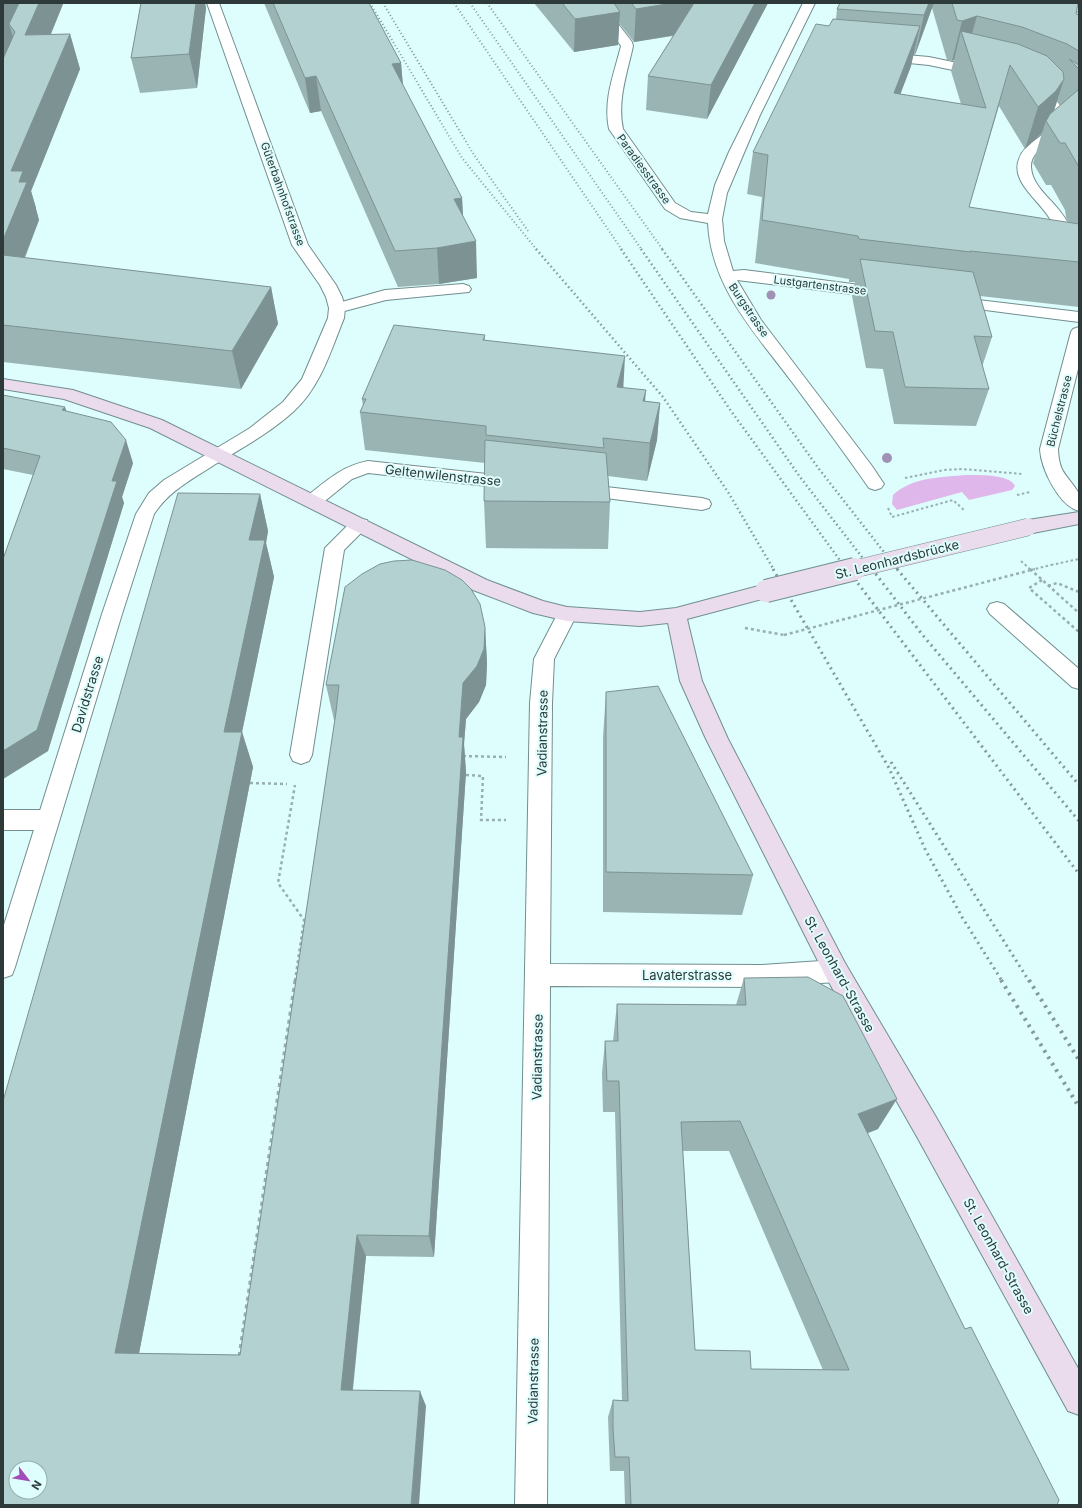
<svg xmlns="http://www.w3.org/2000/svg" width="1082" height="1508" font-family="Inter,sans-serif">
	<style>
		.green { fill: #e0b7ea }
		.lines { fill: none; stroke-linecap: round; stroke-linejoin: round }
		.service-casing { stroke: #728e8f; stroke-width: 2 }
		.minor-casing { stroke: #728e8f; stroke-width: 2 }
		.secondary-casing { stroke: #728e8f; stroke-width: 2 }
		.path-far2 { stroke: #98afaf; stroke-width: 2; stroke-dasharray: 2.5 2.5; stroke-linecap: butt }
		.path-far1 { stroke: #98afaf; stroke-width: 2.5; stroke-dasharray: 3 3; stroke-linecap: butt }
		.path { stroke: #98afaf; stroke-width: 3; stroke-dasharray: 4 4; stroke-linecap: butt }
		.service { fill: #fff; fill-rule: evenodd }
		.minor { fill: #fff; fill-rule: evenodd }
		.secondary { fill: #eadced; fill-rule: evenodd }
		.rail-far3 { stroke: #849999; stroke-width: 2; stroke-dasharray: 1 2.5; stroke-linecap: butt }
		.rail-far2 { stroke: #849999; stroke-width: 2.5; stroke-dasharray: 1.5 3; stroke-linecap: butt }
		.rail-far1 { stroke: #849999; stroke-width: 3; stroke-dasharray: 2 4; stroke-linecap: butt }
		.rail { stroke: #849999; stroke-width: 4; stroke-dasharray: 2.5 5; stroke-linecap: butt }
		.secondary-bridge-far1-casing { stroke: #728e8f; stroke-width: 18; stroke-linecap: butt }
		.secondary-bridge-casing { stroke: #728e8f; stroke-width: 24; stroke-linecap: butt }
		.path-bridge-far1 { stroke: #98afaf; stroke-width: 2; stroke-dasharray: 2.5 2.5; stroke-linecap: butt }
		.path-bridge { stroke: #98afaf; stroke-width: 2.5; stroke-dasharray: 3 3; stroke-linecap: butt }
		.secondary-bridge-far1 { stroke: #eadced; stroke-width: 17 }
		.secondary-bridge { stroke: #eadced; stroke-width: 22 }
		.tree { fill: #a091b5 }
		.wall { fill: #9ab4b4; fill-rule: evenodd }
		.shaded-wall { fill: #7d9292 }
		.building { fill: #b3d1d1; stroke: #7d9292; fill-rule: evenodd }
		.labels { text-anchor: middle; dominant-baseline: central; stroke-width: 4; stroke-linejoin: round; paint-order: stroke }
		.far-street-label { font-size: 11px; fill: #2e3a3a; stroke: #defdfd }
		.street-label { font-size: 13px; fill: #2e3a3a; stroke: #defdfd }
	</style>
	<rect width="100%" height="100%" fill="#defdfd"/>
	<path class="green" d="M967,475c12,0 43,-1 48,11l-3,4 -43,10 -7,-8 -65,18 -5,-6 1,-9c19,-18 49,-18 74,-20z"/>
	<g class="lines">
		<defs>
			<g id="service">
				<polygon points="463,284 469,286 471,289 469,292 386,300 337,313 331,311 329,308 331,305 385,290"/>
				<polygon points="360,519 367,520 369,525 344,550 312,755 309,761 301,764 293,761 290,755 325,548 353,520"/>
				<polygon points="997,602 1004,604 1079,669 1079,689 1072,687 990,614 987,609 990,604"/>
				<polygon points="3,810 48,810 56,813 59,820 56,827 48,830 3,830"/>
			</g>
			<g id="minor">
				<path d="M207,3h12l89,242 28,40 6,12 3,11 -1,10c-13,32 -23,68 -50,93 -24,22 -52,37 -80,54 -23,15 -45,26 -60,49l-32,100 -107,353 -3,8 -9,3v-50l99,-314 34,-100 13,-21 15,-13 86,-52 33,-26 19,-23 26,-61 1,-10 -3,-11 -6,-12 -28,-40z"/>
				<path d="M590,3h12l30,39 1,4c-6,28 -16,54 -10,83l52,74 16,9 17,2 7,-29 14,-33 74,-149h12l-55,112 -33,78 -5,26 2,22 9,30 11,-1 139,18 6,2 2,3 -2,3 -6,2 -146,-18 24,40 111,146 12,18 -3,4 -6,2 -6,-2c-25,-36 -51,-71 -77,-106 -37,-49 -81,-95 -84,-159l-28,-5 -15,-9 -56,-80c-6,-29 5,-55 12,-83z"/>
				<polygon points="883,53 929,57 986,69 987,72 981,76 929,65 879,60 877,57 879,54"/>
				<path d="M1032,85c11,3 21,10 27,19 23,34 -29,37 -28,63 1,18 18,30 28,43 8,10 15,22 19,34 3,9 1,22 1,31l-5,-2 -3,-3c-4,-18 -11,-36 -21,-51 -10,-18 -40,-37 -31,-60 6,-18 28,-21 34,-39l-5,-13 -23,-18z"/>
				<polygon points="953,297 1079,312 1079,322 947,305 945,302 947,299"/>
				<path d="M1079,327v38l-21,84c1,25 9,25 20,43 3,5 1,14 1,19 -20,-5 -38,-42 -39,-62l31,-117 2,-3z"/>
				<path d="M368,461l146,16 6,2 3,4 -3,4 -6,2 -146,-16 -16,6 -32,26 -7,2 -7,-2 -2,-4 2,-4c20,-16 36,-31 62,-36z"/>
				<polygon points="580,484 702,498 709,500 711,504 709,508 702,510 573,494 571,490 573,486"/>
				<polygon points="567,607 574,609 577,614 554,659 552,703 550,964 762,965 836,960 845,963 848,971 845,979 836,982 762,987 550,986 547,1505 515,1505 530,703 534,659 560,609"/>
			</g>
			<g id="secondary">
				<polygon points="1058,3 1079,4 1079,12 1060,6"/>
				<polygon points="3,379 73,390 162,420 487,580 543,601 567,607 640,612 676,608 766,584 773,586 776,591 773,596 687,619 702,681 728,739 845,963 936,1117 1079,1370 1079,1415 1068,1411 916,1135 827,979 706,739 680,681 668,623 640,626 567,621 533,613 473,590 150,428 64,399 3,389"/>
				<polygon points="1079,512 1079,524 1028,534 1021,532 1019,527 1021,522 1028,520"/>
			</g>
		</defs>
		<use href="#service" class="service-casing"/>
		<use href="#minor" class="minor-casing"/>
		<use href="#secondary" class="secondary-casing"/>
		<g class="path-far2">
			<polyline points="905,478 944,470 962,469 1023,474"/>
			<polyline points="1017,495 1030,492"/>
			<polyline points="888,508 892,517 953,500 964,510"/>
			<polyline points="1021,561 1031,570"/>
			<polyline points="1051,565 1079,559"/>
		</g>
		<g class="path-far1">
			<polyline points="1030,569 1079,613"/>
			<polyline points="1042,580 1029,588 1079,632"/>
			<polyline points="1048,586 1057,583 1079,592"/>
			<polyline points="745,628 784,635"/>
			<polyline points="463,756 506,757"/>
			<polyline points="466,775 483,776 481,820 506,820"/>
			<polyline points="250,783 287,784"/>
			<polyline points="295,981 304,920 278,883 295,785"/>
		</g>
		<polyline class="path" points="239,1356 295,980"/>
		<use href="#service" class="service"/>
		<use href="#minor" class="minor"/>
		<use href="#secondary" class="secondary"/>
		<g class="rail-far3">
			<polyline points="370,3 462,158 537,250"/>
			<polyline points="383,3 474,155 528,231"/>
			<polyline points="454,3 622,250"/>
			<polyline points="470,3 642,250"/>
			<polyline points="487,3 663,250"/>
		</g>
		<g class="rail-far2">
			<polyline points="536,249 663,397 728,492 774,570"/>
			<polyline points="621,249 731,411 847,570"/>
			<polyline points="641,249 800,477 872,570"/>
			<polyline points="662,249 819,469 898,570"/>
		</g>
		<g class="rail-far1">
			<polyline points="773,569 889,768 925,849 962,917 1002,981"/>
			<polyline points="847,569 1079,874"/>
			<polyline points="872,569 921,633 1079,821"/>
			<polyline points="897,569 1079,785"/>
			<polyline points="891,762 1029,981"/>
		</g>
		<g class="rail">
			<polyline points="1001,980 1079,1107"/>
			<polyline points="1029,980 1079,1060"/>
		</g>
		<defs>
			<polyline id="secondary-bridge-far1" points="851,570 1028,527"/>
			<polyline id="secondary-bridge" points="766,591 855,569"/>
		</defs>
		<use href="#secondary-bridge-far1" class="secondary-bridge-far1-casing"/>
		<use href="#secondary-bridge" class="secondary-bridge-casing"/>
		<polyline class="path-bridge-far1" points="1031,570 1051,565"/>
		<polyline class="path-bridge" points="784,635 1035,569"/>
		<use href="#secondary-bridge-far1" class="secondary-bridge-far1"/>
		<use href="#secondary-bridge" class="secondary-bridge"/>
	</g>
	<g class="tree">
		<circle cx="771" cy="295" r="4.5"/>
		<circle cx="887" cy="458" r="5"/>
	</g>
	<g class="wall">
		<polygon points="3,3 63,4 51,34 70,34 80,69 31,191 36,208 36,209 39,220 25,258 271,287 278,324 241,389 3,362"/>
		<polygon points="141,3 205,3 206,8 197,88 140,93 131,58"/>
		<polygon points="264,3 369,3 401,63 403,86 462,198 463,217 477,278 439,284 398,287 321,111 310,113"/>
		<polygon points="534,3 768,3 707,119 646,110 648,76 673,36 634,42 619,23 618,45 574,52"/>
		<path d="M840,3h238l-2,11 3,1v292l-99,-11 12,41 -10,30 7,22 -13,37 -82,-2 -11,-55 -17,-1 -14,-72 3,-14h-6v-3l-94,-16 7,-66 -15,-3 6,-42 76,-126 7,-7 1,-10zM932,8l15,52 5,1 2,-1 -3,11 10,33 -61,-10 11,-28 2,-11h2zM1057,101l4,4 -7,6zM999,106l26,43 17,-16 -9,30 13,22h5l14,25 1,7 3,6 -100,-16z"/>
		<polygon points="485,335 485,340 623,388 645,401 660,403 657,440 647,481 608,476 610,502 608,549 486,548 484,501 485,463 365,450 360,412 363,406 362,399"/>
		<polygon points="3,395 67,412 133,463 122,497 124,503 48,751 3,779 3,559 33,475 3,469"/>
		<polygon points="260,494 268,531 266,543 274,577 242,732 253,767 139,1353 240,1355 335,720 334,720 326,685 485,627 487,663 486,685 479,702 466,719 464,744 466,772 434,1257 366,1256 353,1390 426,1406 3,1505"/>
		<polygon points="606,692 753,875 742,915 603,912 603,737"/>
		<path d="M744,978l134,151 -11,4 98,196 92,176h-432l-1,-34h-14l-2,-54 5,-17 9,1 -7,-289h-12l-1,-39 3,-32h8l4,-37 119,1zM683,1151h46l94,219 -72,-1 -56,-19z"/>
	</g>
	<g class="shaded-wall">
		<polygon points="4,3 32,3 15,32 9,24 14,40 3,85 3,4"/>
		<polygon points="39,3 63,3 63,4 36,70 25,35"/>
		<polygon points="196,3 205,3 206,8 197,88 189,54"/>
		<polygon points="673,3 696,3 693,32 634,42 636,9"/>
		<polygon points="755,3 768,3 707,119 711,85"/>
		<polygon points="929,3 934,3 932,8 915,55 924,15"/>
		<polygon points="620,12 618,45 574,52 575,19"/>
		<polygon points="977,16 967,51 961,31 954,60 952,61 962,21"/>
		<polygon points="920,26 911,66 885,135 894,93"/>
		<polygon points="70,34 80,69 31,191 36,208 36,209 39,220 11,292 3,270 3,240 11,171"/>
		<polygon points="401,63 404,98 392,64"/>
		<polygon points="316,76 321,111 310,113 305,78"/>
		<polygon points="1064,79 1051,120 1046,121 1042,133 1025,149 1038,107"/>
		<polygon points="462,198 464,234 454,199"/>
		<polygon points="476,241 477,278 439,284 437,248"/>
		<polygon points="271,287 278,324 241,389 232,351"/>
		<polygon points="625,356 623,394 617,387"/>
		<polygon points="646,390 643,428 643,401"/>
		<polygon points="660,403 657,440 647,481 650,443"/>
		<polygon points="65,407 73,429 62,410"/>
		<polygon points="126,440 133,463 122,497 124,503 48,751 3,779 3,751 112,481"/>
		<polygon points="260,494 268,531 266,543 274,577 242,732 253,767 136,1369 115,1353 224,732 249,540"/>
		<polygon points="485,627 487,663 486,685 479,702 466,719 464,744 466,772 434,1257 429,1236 459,737 463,683"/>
		<polygon points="897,1099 878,1129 841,1144 858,1114"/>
		<polygon points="357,1235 366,1256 351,1404 341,1390"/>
		<polygon points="420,1391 426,1406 419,1505 411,1505"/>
	</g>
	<g class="building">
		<polygon points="19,3 39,3 25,35 70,34 11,171 23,171 19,182 27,182 3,240 3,59 15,32 9,24"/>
		<polygon points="141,3 196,3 189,54 131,58"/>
		<polygon points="273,3 369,3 401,63 392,64 462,198 454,199 476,241 437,248 395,251 316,76 305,78"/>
		<polygon points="562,3 614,3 620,12 575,19"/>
		<polygon points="631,3 673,3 636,9"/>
		<polygon points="694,3 755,3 711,85 648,76"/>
		<polygon points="840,3 929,3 924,15 837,9"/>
		<polygon points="952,3 1078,3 1076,14 1079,15 1079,51 1067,44 1022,27 977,16 962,21 957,20"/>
		<polygon points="833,19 920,26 894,93 986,108 961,31 1018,44 1047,56 1063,72 1064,79 1056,91 1038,107 1010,65 969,207 1079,224 1079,262 970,251 971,252 859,239 858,236 762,220 768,155 753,152 816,24 829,26"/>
		<polygon points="1069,59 1079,65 1079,69"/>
		<polygon points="1079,87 1079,167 1065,143 1060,143 1046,121 1050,114 1078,90"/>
		<polygon points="3,255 271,287 232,351 3,325"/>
		<polygon points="860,259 973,272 992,337 974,336 989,389 905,387 893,332 875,331"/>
		<polygon points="394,325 485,335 483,340 625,356 617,387 646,390 643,401 660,403 650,443 603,438 604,448 486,435 486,426 360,412 366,399 362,399"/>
		<polygon points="3,395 65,407 62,410 111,422 126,440 112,481 117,481 37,730 3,751 3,559 40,456 3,448"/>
		<polygon points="485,440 606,453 610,502 484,501"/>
		<path d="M178,493l82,1 -11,46h16l-41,192h18l-127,621 125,2 96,-643 3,-27h-13l19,-98 17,-13 18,-10 14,-3 18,-1 33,10 17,10 9,9 9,15 5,23 -1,22 -7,17 -14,17 -4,54h4l-34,499 -72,-1 -16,155 79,1 -9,114h-408v-404zM16,1468h24v24h-24z"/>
		<polygon points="658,686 753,875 606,872 606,692"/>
		<path d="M808,977l35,19 54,103 -39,15 107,215 6,-2 88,173 -2,5h-426l-2,-48h-14l-2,-29v-28l15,1 -9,-320h-12l-2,-40h13l-1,-37 129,1 -2,-27zM740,1121l109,249 -98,-1 -1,-18 -55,-1 -14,-228z"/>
	</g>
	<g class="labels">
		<g class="far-street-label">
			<text transform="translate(644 169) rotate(54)">Paradiesstrasse</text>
			<text transform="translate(283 194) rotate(70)">Güterbahnhofstrasse</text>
			<text transform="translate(820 285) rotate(7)">Lustgartenstrasse</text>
			<text transform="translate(749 310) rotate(56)">Burgstrasse</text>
			<text transform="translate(1059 411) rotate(-76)">Büchelstrasse</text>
		</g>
		<g class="street-label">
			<text transform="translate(443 475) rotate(6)">Geltenwilenstrasse</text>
			<text transform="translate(897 559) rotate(-14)">St. Leonhardsbrücke</text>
			<text transform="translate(87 694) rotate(-73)">Davidstrasse</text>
			<text transform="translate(542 733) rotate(-89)">Vadianstrasse</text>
			<text transform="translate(840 974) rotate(61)">St. Leonhard-Strasse</text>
			<text x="687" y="975">Lavaterstrasse</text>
			<text transform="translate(537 1057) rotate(-89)">Vadianstrasse</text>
			<text transform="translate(999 1256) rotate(61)">St. Leonhard-Strasse</text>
			<text transform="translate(533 1381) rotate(-89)">Vadianstrasse</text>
		</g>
	</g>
	<rect width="1082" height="1508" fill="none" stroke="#2e3a3a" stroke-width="8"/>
	<g transform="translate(28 1480) rotate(121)"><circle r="19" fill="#defdfd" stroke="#98afaf"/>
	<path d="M0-3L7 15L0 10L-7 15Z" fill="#a34bb8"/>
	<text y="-6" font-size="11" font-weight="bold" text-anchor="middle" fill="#2e3a3a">N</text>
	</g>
</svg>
